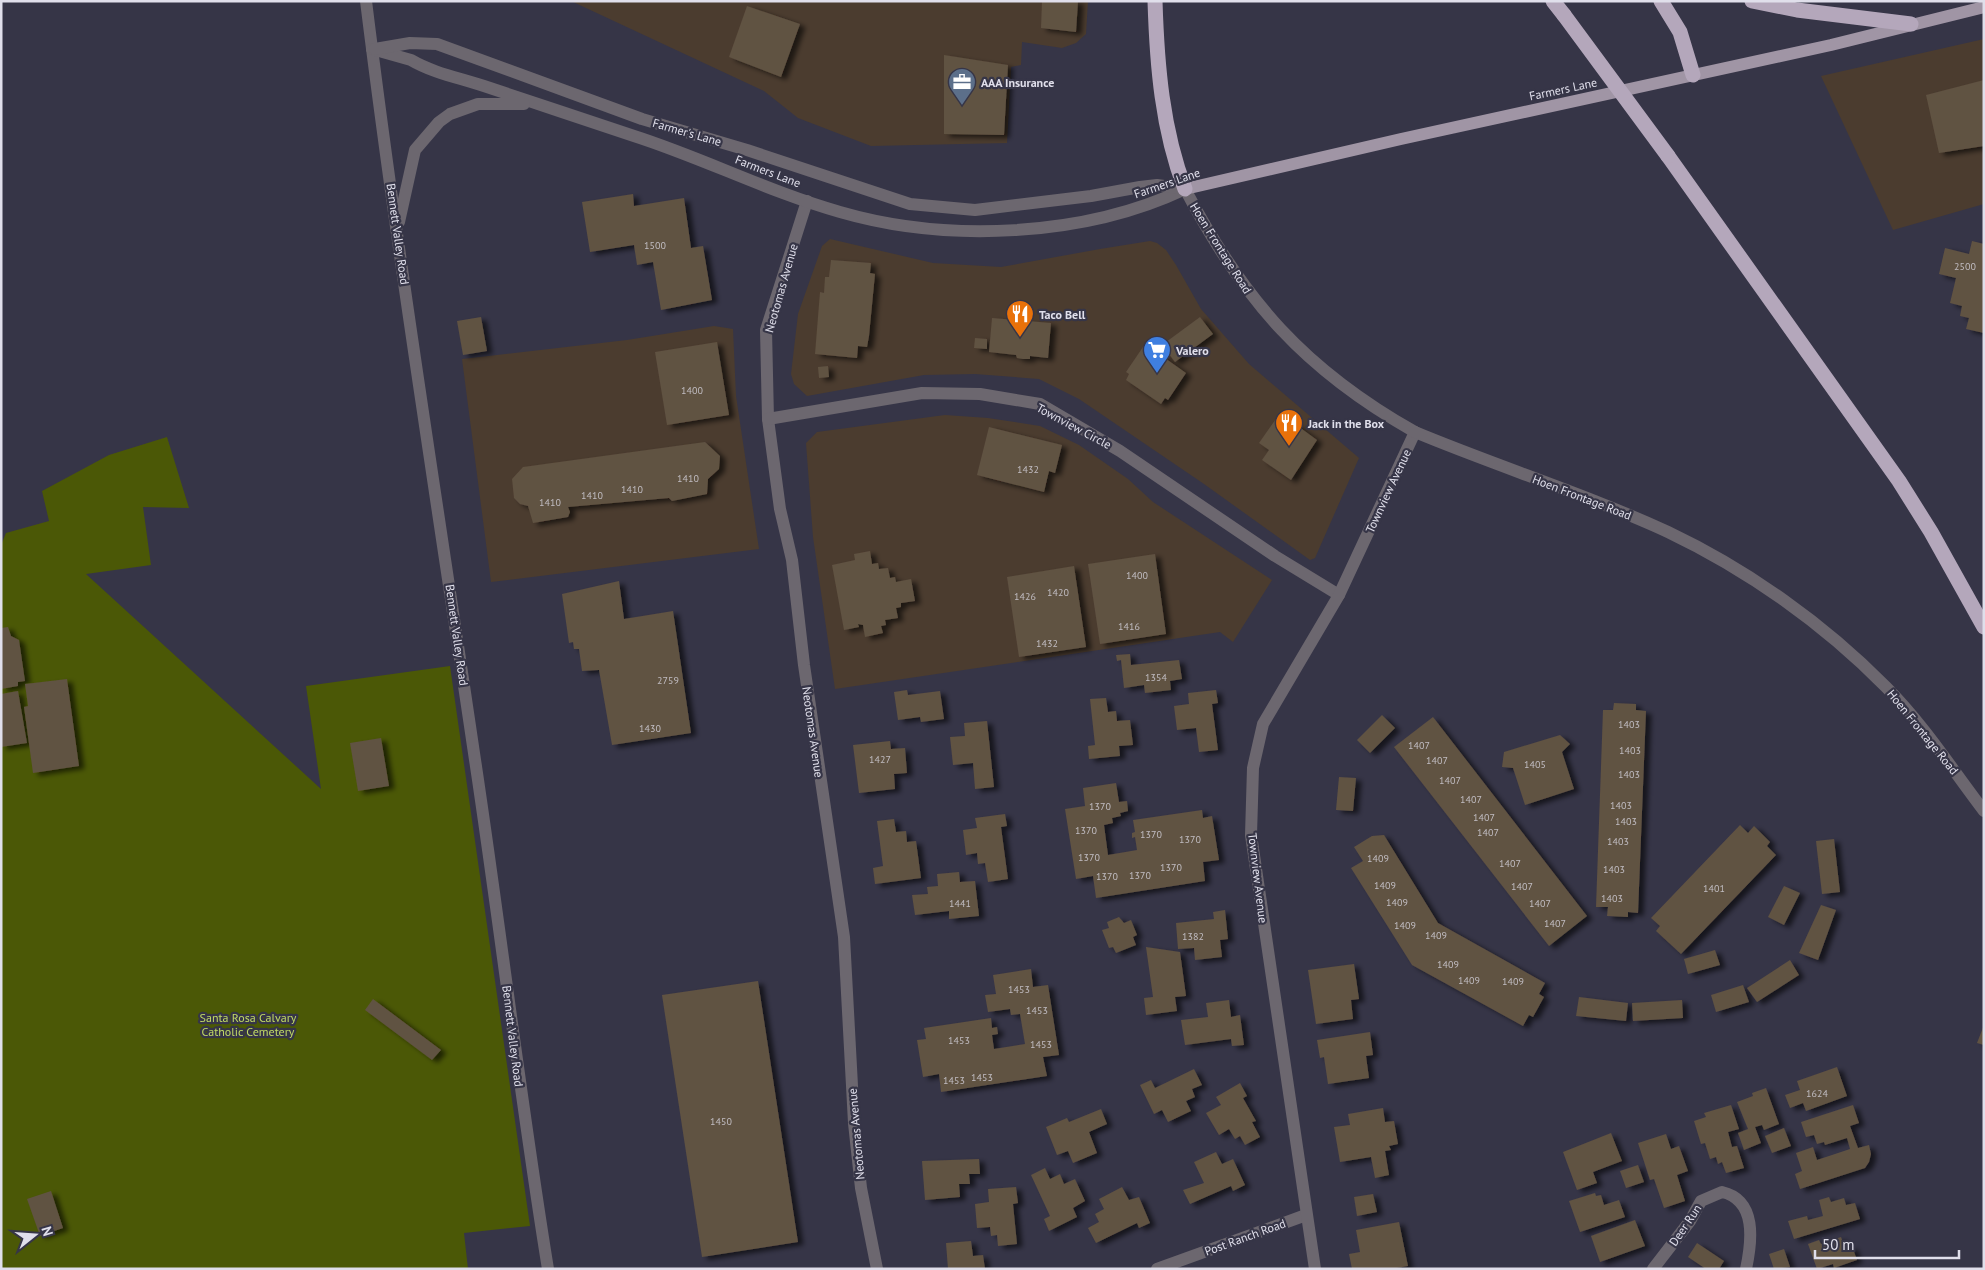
<svg xmlns="http://www.w3.org/2000/svg" width="1985" height="1270" font-family="'PT Sans',sans-serif">
	<style>
		.commercial { fill: #4b3c2f }
		.green { fill: #4b5806 }
		.building { fill: #605242; filter: url(#shadow) }
		.lines { fill: none; stroke-linecap: round; stroke-linejoin: round }
		.minor { stroke: #6c676f; stroke-width: 12 }
		.tertiary { stroke: #6c676f; stroke-width: 12 }
		.primary { stroke: #a095a5; stroke-width: 12 }
		.motorway { stroke: #b4a7bb; stroke-width: 15 }
		.motorway-bridge { stroke: #b4a7bb; stroke-width: 15 }
		.labels { text-anchor: middle; dominant-baseline: central; stroke-width: 4.5; stroke-linejoin: round; paint-order: stroke }
		.number-label { font-size: 10px; fill: #c0bcc1 }
		.poi-label { font-size: 12px; font-weight: bold; fill: #e0dfeb; stroke: #363547; text-anchor: start }
		.street-label { font-size: 12px; fill: #e0dfeb; stroke: #363547 }
		.park-label { font-size: 12px; fill: #c2db65; stroke: #363547 }
	</style>
	<defs>
		<filter id="shadow"><feDropShadow dx="5.5" dy="3" stdDeviation="2.5" flood-color="#0009"/></filter>
	</defs>
	<rect width="100%" height="100%" fill="#363547"/>
	<g class="commercial">
		<polygon points="571,1 1088,1 1086,34 1076,43 1062,48 1022,42 1021,65 1011,67 1007,143 871,146 798,118 764,91"/>
		<polygon points="1984,39 1984,204 1893,230 1821,76"/>
		<polygon points="830,239 933,263 1001,267 1100,249 1150,241 1157,243 1166,250 1176,265 1201,309 1249,364 1359,458 1315,558 1310,560 1204,484 1079,399 1039,379 975,374 924,375 807,396 794,384 791,374 798,314 822,246"/>
		<polygon points="714,326 733,329 736,396 759,549 491,582 462,359 627,340"/>
		<polygon points="945,415 988,418 1040,426 1079,445 1128,479 1153,502 1272,580 1233,642 1220,632 835,689 813,537 806,443 817,432"/>
	</g>
	<polygon class="green" points="167,437 189,508 143,507 151,565 86,574 321,789 306,686 450,666 530,1226 464,1233 468,1269 1,1269 1,545 6,533 49,521 42,491 109,455"/>
	<g class="building">
		<polygon points="1042,1 1078,1 1076,32 1041,28"/>
		<polygon points="747,6 800,24 781,77 729,57"/>
		<polygon points="944,55 1008,65 1004,135 944,134"/>
		<polygon points="1984,80 1984,146 1939,153 1926,95"/>
		<polygon points="633,194 634,206 684,198 691,248 703,246 712,300 661,310 653,262 637,265 634,245 590,252 582,202"/>
		<polygon points="1972,241 1984,244 1984,333 1966,329 1969,318 1960,316 1962,306 1950,303 1956,278 1939,274 1945,248 1969,254"/>
		<polygon points="831,260 871,263 870,273 875,274 869,336 867,347 858,346 857,358 815,354 820,292 824,293 825,277 829,277"/>
		<polygon points="481,317 487,351 463,355 457,321"/>
		<polygon points="1200,317 1213,334 1175,362 1162,345"/>
		<polygon points="992,318 1051,323 1048,358 1030,356 1030,359 1023,359 1017,358 1016,355 989,352"/>
		<polygon points="975,338 987,339 987,349 974,348"/>
		<polygon points="717,342 729,415 667,425 655,352"/>
		<polygon points="1145,344 1186,373 1168,400 1165,398 1161,404 1126,380 1129,374 1126,372"/>
		<polygon points="828,366 829,377 819,378 818,367"/>
		<polygon points="1278,416 1289,424 1291,421 1317,440 1291,480 1262,460 1269,450 1259,443"/>
		<polygon points="989,427 1062,445 1055,473 1049,471 1044,492 977,475"/>
		<polygon points="705,442 720,456 719,469 708,479 707,494 672,501 669,498 568,507 570,512 568,517 533,523 528,506 520,504 514,498 512,479 523,467"/>
		<polygon points="870,551 872,564 878,563 879,569 888,568 890,578 895,577 896,582 911,579 915,601 901,603 901,607 896,608 898,618 885,620 886,625 881,626 883,633 865,637 863,625 858,624 859,627 844,630 832,565 855,560 854,554"/>
		<polygon points="1155,554 1166,634 1100,644 1088,564"/>
		<polygon points="1074,566 1086,647 1019,657 1007,577"/>
		<polygon points="619,581 624,619 673,611 691,733 612,745 599,670 582,671 579,649 574,649 573,642 569,643 562,594"/>
		<polygon points="8,627 11,636 19,640 25,681 18,682 18,686 1,689 1,628"/>
		<polygon points="1130,654 1131,665 1179,660 1182,679 1170,681 1171,690 1145,693 1144,685 1124,688 1121,660 1117,661 1116,655"/>
		<polygon points="67,679 79,766 33,773 24,707 28,706 25,684"/>
		<polygon points="907,690 908,695 940,691 944,719 921,722 920,717 898,720 894,692"/>
		<polygon points="1216,690 1218,703 1212,704 1218,750 1199,752 1196,728 1177,730 1174,706 1189,704 1188,693"/>
		<polygon points="18,691 27,743 1,747 1,694"/>
		<polygon points="1106,698 1108,712 1116,711 1117,721 1130,720 1133,745 1119,746 1120,756 1089,759 1088,746 1095,745 1090,699"/>
		<polygon points="1614,703 1636,704 1636,710 1646,711 1638,913 1628,912 1628,917 1607,916 1608,907 1596,907 1603,710 1613,710"/>
		<polygon points="1382,715 1395,728 1370,753 1357,740"/>
		<polygon points="1433,717 1587,916 1549,946 1394,747"/>
		<polygon points="987,721 994,787 975,789 973,763 953,765 950,737 965,736 964,723"/>
		<polygon points="1560,735 1570,744 1562,752 1574,789 1525,805 1513,768 1502,767 1504,752"/>
		<polygon points="381,738 389,786 358,791 350,743"/>
		<polygon points="890,741 891,749 905,748 907,773 894,774 895,789 859,793 853,745"/>
		<polygon points="1339,777 1356,778 1353,811 1336,810"/>
		<polygon points="1116,783 1119,802 1127,801 1128,811 1120,813 1121,816 1112,818 1113,823 1104,825 1108,855 1137,850 1135,837 1132,838 1132,833 1135,832 1133,820 1202,810 1203,818 1212,816 1219,860 1203,862 1205,881 1096,898 1093,876 1076,879 1065,809 1085,806 1083,788"/>
		<polygon points="1005,814 1007,826 1001,827 1008,879 988,882 985,863 978,864 977,853 966,855 963,830 977,828 975,818"/>
		<polygon points="894,819 896,832 906,831 907,842 916,841 921,878 875,884 873,868 883,866 877,821"/>
		<polygon points="1740,825 1748,833 1754,826 1770,842 1767,846 1776,855 1681,954 1656,931 1660,926 1651,918"/>
		<polygon points="1384,835 1438,923 1545,983 1539,994 1544,997 1533,1017 1529,1015 1523,1026 1412,965 1351,868 1363,861 1354,847 1372,836"/>
		<polygon points="1834,839 1840,892 1822,894 1816,841"/>
		<polygon points="959,872 960,882 975,881 979,916 949,919 949,911 915,915 912,895 928,894 927,887 938,886 937,874"/>
		<polygon points="1784,886 1800,893 1784,925 1768,917"/>
		<polygon points="1821,905 1836,910 1818,960 1799,953"/>
		<polygon points="1225,910 1228,939 1220,940 1222,957 1195,960 1194,948 1178,949 1176,923 1214,919 1213,912"/>
		<polygon points="1119,917 1124,923 1131,920 1137,935 1133,937 1136,945 1116,953 1113,947 1109,948 1102,930 1109,928 1107,922"/>
		<polygon points="1146,947 1180,952 1186,996 1175,997 1177,1011 1146,1015 1144,998 1153,997"/>
		<polygon points="1715,950 1720,965 1688,974 1684,959"/>
		<polygon points="1790,960 1799,975 1757,1002 1747,988"/>
		<polygon points="1354,964 1359,999 1351,1000 1353,1019 1316,1024 1308,970"/>
		<polygon points="1031,969 1033,987 1048,985 1059,1055 1043,1057 1047,1076 941,1092 939,1074 923,1077 917,1040 926,1039 924,1028 991,1018 992,1028 997,1027 998,1034 992,1035 994,1049 1025,1044 1020,1014 1011,1015 1010,1009 988,1012 985,995 996,994 993,975"/>
		<polygon points="758,981 798,1242 702,1257 662,995"/>
		<polygon points="1743,985 1749,1002 1716,1012 1711,995"/>
		<polygon points="1579,997 1628,1003 1626,1021 1576,1016"/>
		<polygon points="373,999 441,1050 432,1060 365,1010"/>
		<polygon points="1229,1000 1231,1017 1240,1015 1244,1045 1232,1046 1231,1039 1185,1045 1181,1020 1208,1017 1206,1003"/>
		<polygon points="1682,1000 1683,1018 1633,1021 1632,1003"/>
		<polygon points="1984,1025 1984,1045 1977,1043"/>
		<polygon points="1370,1032 1373,1055 1366,1056 1369,1078 1328,1084 1324,1057 1320,1058 1317,1040"/>
		<polygon points="1837,1067 1847,1096 1806,1111 1803,1103 1790,1108 1785,1095 1800,1090 1797,1081"/>
		<polygon points="1194,1069 1202,1085 1192,1089 1195,1097 1186,1101 1191,1111 1168,1122 1162,1110 1154,1114 1140,1085 1151,1080 1155,1088"/>
		<polygon points="1240,1083 1247,1096 1243,1098 1256,1121 1252,1122 1260,1137 1245,1145 1240,1136 1235,1139 1229,1129 1219,1135 1206,1113 1221,1105 1216,1097"/>
		<polygon points="1766,1088 1779,1124 1764,1130 1762,1125 1755,1127 1761,1143 1744,1150 1738,1133 1748,1129 1737,1102 1753,1096 1752,1093"/>
		<polygon points="1731,1105 1739,1129 1728,1132 1732,1147 1737,1146 1744,1168 1726,1173 1722,1162 1718,1164 1716,1157 1710,1159 1705,1143 1701,1144 1694,1121 1706,1117 1704,1113"/>
		<polygon points="1853,1105 1859,1123 1850,1126 1858,1148 1869,1145 1871,1154 1869,1162 1865,1168 1800,1189 1795,1174 1802,1171 1796,1153 1813,1147 1817,1160 1850,1149 1847,1138 1825,1145 1824,1142 1817,1144 1814,1135 1806,1137 1801,1122"/>
		<polygon points="1383,1108 1385,1122 1394,1121 1398,1144 1389,1146 1391,1150 1385,1151 1389,1175 1375,1178 1371,1157 1340,1162 1334,1127 1350,1125 1348,1114"/>
		<polygon points="1101,1109 1107,1124 1089,1132 1097,1153 1073,1163 1068,1151 1057,1155 1046,1127 1067,1118 1069,1122"/>
		<polygon points="1784,1128 1791,1146 1772,1153 1765,1136"/>
		<polygon points="1611,1133 1622,1161 1593,1172 1597,1183 1577,1190 1563,1152"/>
		<polygon points="1666,1134 1671,1149 1679,1146 1688,1171 1677,1175 1685,1201 1664,1208 1654,1179 1650,1180 1638,1143"/>
		<polygon points="1216,1152 1222,1164 1233,1159 1245,1185 1233,1191 1231,1186 1190,1204 1183,1190 1204,1183 1194,1162"/>
		<polygon points="979,1159 980,1174 969,1174 970,1184 959,1184 960,1197 925,1200 922,1161"/>
		<polygon points="1638,1165 1644,1182 1626,1188 1620,1171"/>
		<polygon points="1045,1168 1050,1179 1060,1174 1064,1184 1075,1179 1085,1201 1073,1208 1077,1217 1049,1231 1044,1219 1050,1216 1031,1175"/>
		<polygon points="1016,1187 1018,1203 1013,1204 1017,1244 998,1246 997,1235 991,1236 990,1227 977,1228 975,1204 989,1202 988,1189"/>
		<polygon points="1122,1187 1129,1200 1139,1197 1150,1223 1139,1228 1137,1223 1096,1243 1088,1228 1099,1222 1095,1214 1104,1209 1099,1199"/>
		<polygon points="51,1191 63,1228 40,1236 27,1199"/>
		<polygon points="1595,1193 1596,1196 1601,1195 1604,1205 1619,1200 1625,1217 1580,1232 1569,1201"/>
		<polygon points="1373,1194 1377,1212 1357,1216 1354,1197"/>
		<polygon points="1829,1197 1831,1202 1844,1198 1846,1205 1855,1203 1860,1219 1794,1239 1788,1221 1807,1216 1808,1220 1823,1216 1819,1200"/>
		<polygon points="1635,1220 1645,1246 1600,1262 1591,1236"/>
		<polygon points="1399,1222 1408,1266 1391,1269 1352,1269 1349,1254 1360,1252 1356,1230"/>
		<polygon points="1841,1237 1845,1249 1852,1246 1857,1260 1834,1268 1833,1264 1817,1269 1808,1244 1819,1240 1821,1244"/>
		<polygon points="971,1241 973,1256 983,1255 985,1269 948,1269 946,1243"/>
		<polygon points="1697,1243 1724,1261 1719,1269 1706,1269 1688,1257"/>
		<polygon points="1784,1249 1790,1267 1774,1269 1769,1254"/>
	</g>
	<g class="lines">
		<g class="minor">
			<polyline points="807,201 766,330 768,419 780,509 792,560 804,665 844,937 854,1123 861,1188 877,1269"/>
			<polyline points="768,419 922,393 980,394 1040,404 1120,451 1275,556 1339,595"/>
			<polyline points="1157,1269 1306,1215"/>
			<polyline points="1315,1269 1251,835 1253,768 1263,724 1339,595 1415,432"/>
			<path d="M1653,1269l37,-48 11,-20 21,-9c35,8 30,49 24,77"/>
		</g>
		<g class="tertiary">
			<path d="M366,1c31,251 71,501 108,752 26,172 46,344 74,516"/>
			<path d="M372,49l39,11c22,13 49,18 73,26 50,17 100,33 150,50 69,22 135,56 206,76 107,31 244,25 345,-23"/>
			<polyline points="375,49 410,43 437,44 642,119 747,150 910,204 975,210 1091,196 1140,187 1157,185 1185,189"/>
			<path d="M1185,189c59,112 120,181 230,243 84,35 171,62 253,100 80,38 156,92 218,155 37,37 66,82 98,124"/>
			<polyline points="399,222 415,150 439,122 450,114 478,104 524,104"/>
		</g>
		<polyline class="primary" points="1185,189 1401,139 1831,45 1984,7"/>
		<g class="motorway">
			<path d="M1155,1c2,64 7,128 30,188"/>
			<polyline points="1553,1 1564,15"/>
			<polyline points="1661,1 1680,32 1693,75"/>
			<polyline points="1752,1 1797,10 1911,24"/>
			<polyline points="1668,156 1899,481 1931,532 1984,627"/>
		</g>
		<polyline class="motorway-bridge" points="1564,15 1668,156"/>
	</g>
	<defs>
		<symbol id="office-pin" viewBox="-11 -11 22 30"><path d="M0 17L-7.5 6A9.5 9.5 0 1 1 7.5 6Z" fill="#5c6f8a" stroke="#363547"/><path d="M-6-3h4V-5.5h4V-3h4V5H-6ZM-1-4.5V-3h2v-1.5ZM-6 0V1H6V0Z" fill="#fff"/></symbol>
		<symbol id="restaurant-pin" viewBox="-11 -11 22 30"><path d="M0 17L-7.5 6A9.5 9.5 0 1 1 7.5 6Z" fill="#e8710a" stroke="#363547"/><path d="M-5-6h1v4h1v-4h1v4h1v-4h1v5L-1.5 .5V6h-2V.5L-5-1ZM5-6V6H3V1.5H1.5Q1.5-4 5-6Z" fill="#fff"/></symbol>
		<symbol id="supermarket-pin" viewBox="-11 -11 22 30"><path d="M0 17L-7.5 6A9.5 9.5 0 1 1 7.5 6Z" fill="#3f7fe0" stroke="#363547"/><path d="M-6-5.5h2.5l.6 2H6L4.5 2H-2.5L-4.4-4H-6ZM-1.5 3.2a1.3 1.3 0 1 0 .1 0ZM3 3.2a1.3 1.3 0 1 0 .1 0Z" fill="#fff"/></symbol>
	</defs>
	<g fill-rule="evenodd">
		<use href="#office-pin" x="946" y="66" width="32" height="43"/>
		<use href="#restaurant-pin" x="1004" y="298" width="32" height="43"/>
		<use href="#supermarket-pin" x="1141" y="334" width="32" height="43"/>
		<use href="#restaurant-pin" x="1273" y="407" width="32" height="43"/>
	</g>
	<g class="labels">
		<g class="number-label">
			<text x="655" y="245">1500</text>
			<text x="1965" y="266">2500</text>
			<text x="692" y="390">1400</text>
			<text x="1028" y="469">1432</text>
			<text x="688" y="478">1410</text>
			<text x="632" y="489">1410</text>
			<text x="592" y="495">1410</text>
			<text x="550" y="502">1410</text>
			<text x="1137" y="575">1400</text>
			<text x="1058" y="592">1420</text>
			<text x="1025" y="596">1426</text>
			<text x="1129" y="626">1416</text>
			<text x="1047" y="643">1432</text>
			<text x="1156" y="677">1354</text>
			<text x="668" y="680">2759</text>
			<text x="1629" y="724">1403</text>
			<text x="650" y="728">1430</text>
			<text x="1419" y="745">1407</text>
			<text x="1630" y="750">1403</text>
			<text x="880" y="759">1427</text>
			<text x="1437" y="760">1407</text>
			<text x="1535" y="764">1405</text>
			<text x="1629" y="774">1403</text>
			<text x="1450" y="780">1407</text>
			<text x="1471" y="799">1407</text>
			<text x="1621" y="805">1403</text>
			<text x="1100" y="806">1370</text>
			<text x="1484" y="817">1407</text>
			<text x="1626" y="821">1403</text>
			<text x="1086" y="830">1370</text>
			<text x="1488" y="832">1407</text>
			<text x="1151" y="834">1370</text>
			<text x="1190" y="839">1370</text>
			<text x="1618" y="841">1403</text>
			<text x="1089" y="857">1370</text>
			<text x="1378" y="858">1409</text>
			<text x="1510" y="863">1407</text>
			<text x="1171" y="867">1370</text>
			<text x="1614" y="869">1403</text>
			<text x="1140" y="875">1370</text>
			<text x="1107" y="876">1370</text>
			<text x="1385" y="885">1409</text>
			<text x="1522" y="886">1407</text>
			<text x="1714" y="888">1401</text>
			<text x="1612" y="898">1403</text>
			<text x="1397" y="902">1409</text>
			<text x="960" y="903">1441</text>
			<text x="1540" y="903">1407</text>
			<text x="1555" y="923">1407</text>
			<text x="1405" y="925">1409</text>
			<text x="1436" y="935">1409</text>
			<text x="1193" y="936">1382</text>
			<text x="1448" y="964">1409</text>
			<text x="1469" y="980">1409</text>
			<text x="1513" y="981">1409</text>
			<text x="1019" y="989">1453</text>
			<text x="1037" y="1010">1453</text>
			<text x="959" y="1040">1453</text>
			<text x="1041" y="1044">1453</text>
			<text x="982" y="1077">1453</text>
			<text x="954" y="1080">1453</text>
			<text x="1817" y="1093">1624</text>
			<text x="721" y="1121">1450</text>
		</g>
		<g class="poi-label">
			<text x="981" y="82">AAA Insurance</text>
			<text x="1039" y="314">Taco Bell</text>
			<text x="1176" y="350">Valero</text>
			<text x="1308" y="423">Jack in the Box</text>
		</g>
		<g class="street-label">
			<text transform="translate(1563 89) rotate(-12)">Farmers Lane</text>
			<text transform="translate(687 132) rotate(16)">Farmer's Lane</text>
			<text transform="translate(768 171) rotate(21)">Farmers Lane</text>
			<text transform="translate(1167 183) rotate(-19)">Farmers Lane</text>
			<text transform="translate(398 234) rotate(82)">Bennett Valley Road</text>
			<text transform="translate(1221 248) rotate(58)">Hoen Frontage Road</text>
			<text transform="translate(781 288) rotate(-74)">Neotomas Avenue</text>
			<text transform="translate(1074 426) rotate(28)">Townview Circle</text>
			<text transform="translate(1388 491) rotate(-65)">Townview Avenue</text>
			<text transform="translate(1582 497) rotate(21)">Hoen Frontage Road</text>
			<text transform="translate(457 635) rotate(82)">Bennett Valley Road</text>
			<text transform="translate(813 732) rotate(82)">Neotomas Avenue</text>
			<text transform="translate(1923 732) rotate(51)">Hoen Frontage Road</text>
			<text transform="translate(1258 878) rotate(83)">Townview Avenue</text>
			<text transform="translate(513 1036) rotate(83)">Bennett Valley Road</text>
			<text transform="translate(856 1134) rotate(-95)">Neotomas Avenue</text>
			<text transform="translate(1685 1225) rotate(-56)">Deer Run</text>
			<text transform="translate(1245 1237) rotate(-20)">Post Ranch Road</text>
		</g>
		<g class="park-label">
			<text x="248" y="1017">Santa Rosa Calvary<tspan x="248" dy="14">Catholic Cemetery</tspan></text>
		</g>
	</g>
	<rect width="1985" height="1270" fill="none" stroke="#e0dfeb" stroke-width="5"/>
	<g transform="translate(35 1235) rotate(73)" stroke="#363547" stroke-width="4" paint-order="stroke">
	<path d="M0-4L9 19L0 12L-9 19Z" fill="#e0dfeb"/>
	<text y="-8" font-size="14" font-weight="bold" text-anchor="middle" fill="#e0dfeb">N</text>
	</g>
	<path d="M1815 1250v8h144v-8" fill="none" stroke="#e0dfeb" stroke-width="2.5"/>
	<text x="1822" y="1250" font-size="15" fill="#e0dfeb" stroke="#363547" stroke-width="4" paint-order="stroke">50 m</text>
</svg>
